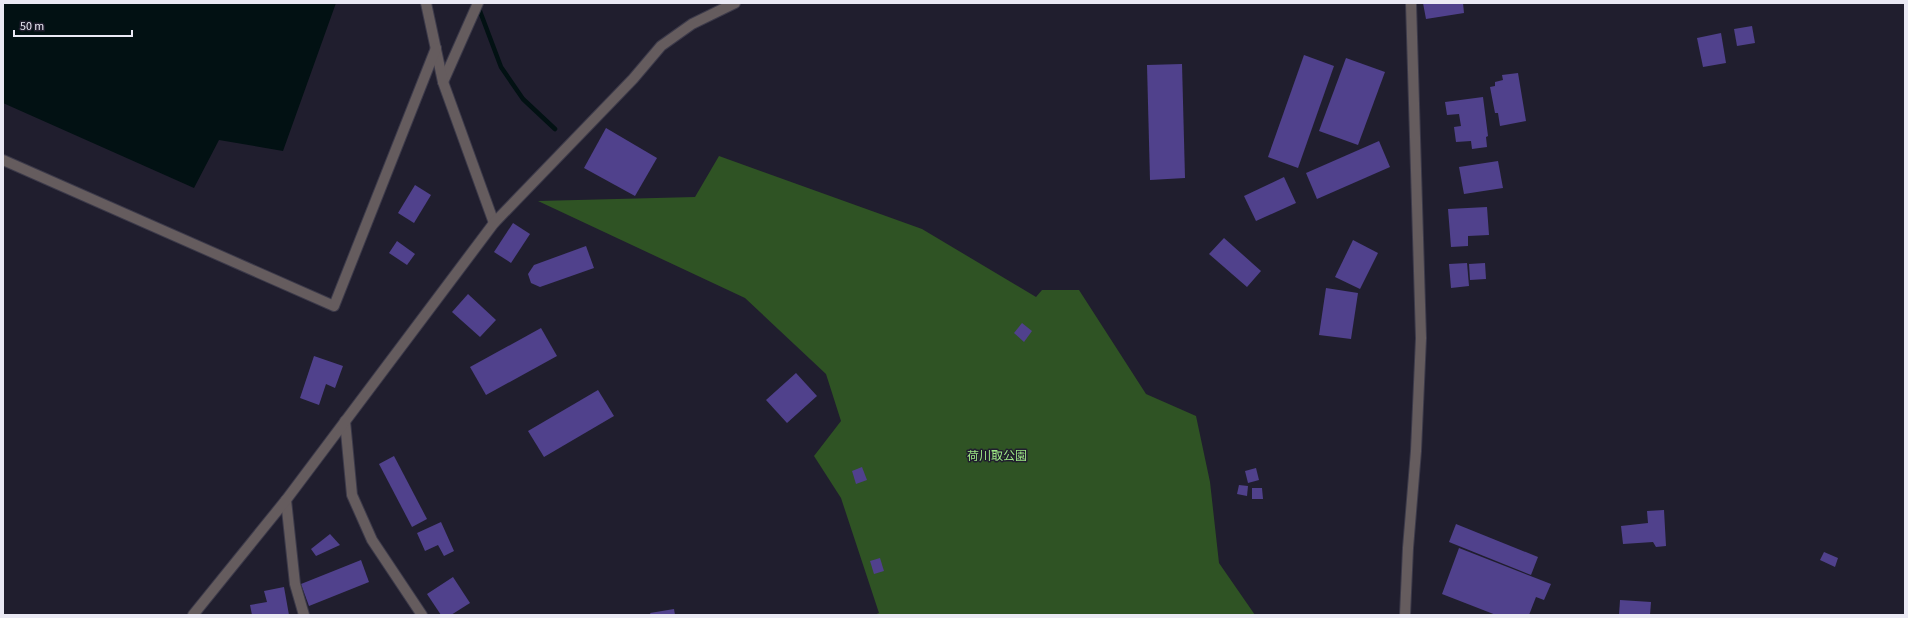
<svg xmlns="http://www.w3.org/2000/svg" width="1908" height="618" font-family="'Source Sans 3','Noto Sans JP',sans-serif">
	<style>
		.green { fill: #2f5324 }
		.water { fill: #021113 }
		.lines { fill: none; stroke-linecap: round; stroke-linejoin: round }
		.stream { stroke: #021113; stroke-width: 4.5 }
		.building { fill: #50418c }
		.minor-casing { stroke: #3c3a4a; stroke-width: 12 }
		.tertiary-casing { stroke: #3c3a4a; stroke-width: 12 }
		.minor { stroke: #655c5e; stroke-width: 10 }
		.tertiary { stroke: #655c5e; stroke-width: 10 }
		.labels { text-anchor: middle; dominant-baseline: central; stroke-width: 3; stroke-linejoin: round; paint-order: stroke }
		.park-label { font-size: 12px; fill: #9de785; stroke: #201e2e }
	</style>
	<rect width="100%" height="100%" fill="#201e2e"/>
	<polygon class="green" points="719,156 922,229 1036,297 1042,290 1079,290 1146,394 1196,416 1210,482 1219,563 1255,615 874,615 879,613 841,498 814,456 841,421 826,374 745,298 538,201 695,197"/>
	<polygon class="water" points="3,3 336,3 283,151 219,140 194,188 3,103"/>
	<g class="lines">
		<polyline class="stream" points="478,6 501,67 523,99 555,129"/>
	</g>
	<g class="building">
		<polygon points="1423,3 1463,3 1464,13 1426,19"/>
		<polygon points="1752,26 1755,43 1737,46 1734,29"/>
		<polygon points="1721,33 1726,63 1703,67 1697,38"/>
		<polygon points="1304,55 1334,66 1298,168 1268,157"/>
		<polygon points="1346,58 1385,72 1358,145 1319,131"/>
		<polygon points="1182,64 1185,178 1150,180 1147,65"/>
		<polygon points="1518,73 1526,121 1500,126 1498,113 1495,113 1490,87 1495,86 1495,82 1503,80 1502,75"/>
		<polygon points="1483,97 1488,136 1486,137 1487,147 1472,149 1471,141 1456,142 1454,127 1461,126 1459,114 1447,115 1445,102"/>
		<polygon points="606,128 657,158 635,196 584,168"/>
		<polygon points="1379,141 1390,167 1317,199 1306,173"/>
		<polygon points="1498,161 1503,188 1464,194 1459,167"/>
		<polygon points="1284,177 1296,203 1256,221 1244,196"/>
		<polygon points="415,185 431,195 414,223 398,213"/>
		<polygon points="1487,207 1489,235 1468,236 1468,246 1451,247 1448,209"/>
		<polygon points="513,223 530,234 511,263 494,252"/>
		<polygon points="1224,238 1261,271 1247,287 1209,254"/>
		<polygon points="1353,240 1378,253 1360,289 1335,277"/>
		<polygon points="397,241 415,254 407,265 389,253"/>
		<polygon points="586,246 594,268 540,287 531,283 528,274 534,265"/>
		<polygon points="1467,263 1469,286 1451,288 1449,264"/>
		<polygon points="1485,263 1486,279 1470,280 1469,264"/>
		<polygon points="1326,288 1358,293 1351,339 1319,335"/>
		<polygon points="468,294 496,320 480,337 452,312"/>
		<polygon points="1022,323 1032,331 1024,342 1014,333"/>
		<polygon points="541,328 557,356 486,395 470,367"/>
		<polygon points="314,356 343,366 335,388 326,384 319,405 300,398"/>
		<polygon points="796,373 817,396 787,423 766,400"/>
		<polygon points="598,390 614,416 544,457 528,431"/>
		<polygon points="394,456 427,519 412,527 379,464"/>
		<polygon points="862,467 867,480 856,484 852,471"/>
		<polygon points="1256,468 1259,480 1248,483 1245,471"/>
		<polygon points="1239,485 1248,486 1247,496 1237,494"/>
		<polygon points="1252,488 1262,488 1263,499 1252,499"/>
		<polygon points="1664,510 1666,546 1656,547 1653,542 1623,544 1621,526 1648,523 1647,511"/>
		<polygon points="441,522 454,551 444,556 438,545 425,551 417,533"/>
		<polygon points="1456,524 1538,557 1531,575 1449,542"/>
		<polygon points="330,534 340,545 316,556 311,549"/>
		<polygon points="1459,548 1551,584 1544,600 1536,597 1529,615 1496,615 1442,594"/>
		<polygon points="1824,552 1838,558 1835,567 1820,560"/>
		<polygon points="880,558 884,571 874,574 870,561"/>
		<polygon points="361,560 369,582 309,606 301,584"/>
		<polygon points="453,577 470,603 451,615 441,615 427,594"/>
		<polygon points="284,587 289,615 252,615 250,605 267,602 264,591"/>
		<polygon points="1620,600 1651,602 1650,615 1619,615"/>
		<polygon points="674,609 675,615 651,615 650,613"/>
	</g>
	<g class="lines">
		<defs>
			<g id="minor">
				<polyline points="443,82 478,3"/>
				<polyline points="286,500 295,584 304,615"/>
				<polyline points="1405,615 1408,548 1416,451 1421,338 1411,3"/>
			</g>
			<g id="tertiary">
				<polyline points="426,3 443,82 494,223"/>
				<polyline points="3,160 334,306 436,48"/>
				<polyline points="345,421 352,495 372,540 422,615"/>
				<polyline points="193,615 286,500 494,223 633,79 661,46 692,24 735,3"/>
			</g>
		</defs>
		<use href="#minor" class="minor-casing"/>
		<use href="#tertiary" class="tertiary-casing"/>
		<use href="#minor" class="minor"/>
		<use href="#tertiary" class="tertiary"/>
	</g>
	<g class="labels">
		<g class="park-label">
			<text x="997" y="456">荷川取公園</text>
		</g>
	</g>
	<rect width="1908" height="618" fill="none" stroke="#eae9f4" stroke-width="8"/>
	<path d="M14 30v6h118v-6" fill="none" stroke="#eae9f4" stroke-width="2"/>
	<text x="20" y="30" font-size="12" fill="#eae9f4" stroke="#201e2e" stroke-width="3" paint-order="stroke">50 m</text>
</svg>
